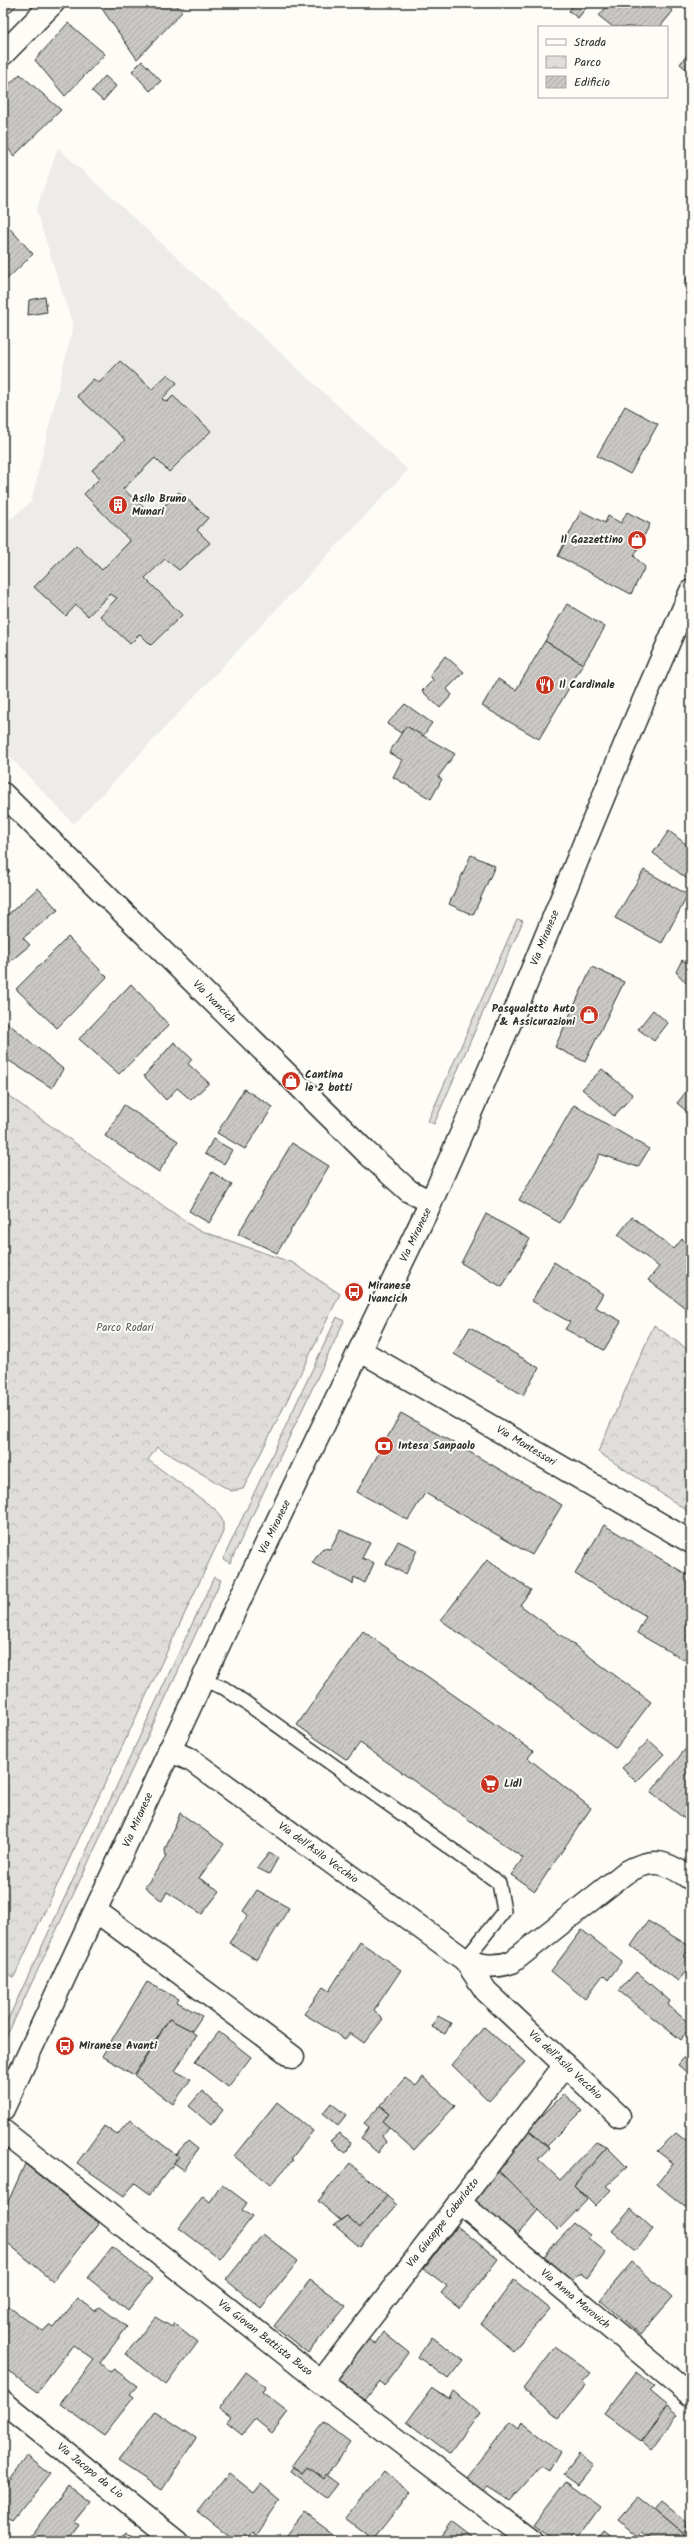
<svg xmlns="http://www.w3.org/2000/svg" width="694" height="2544" font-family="Kalam,sans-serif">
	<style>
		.built { fill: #edece8 }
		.grass { fill: url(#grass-tufts); stroke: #858482 }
		.park { fill: url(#park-crowns); stroke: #858482 }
		.building { fill: url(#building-hatch); stroke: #2b2b2b }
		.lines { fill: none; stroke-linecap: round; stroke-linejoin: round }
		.service-casing { stroke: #2b2b2b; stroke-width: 16 }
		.minor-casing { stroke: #2b2b2b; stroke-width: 25 }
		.tertiary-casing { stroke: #2b2b2b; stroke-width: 25 }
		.service { stroke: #fdfcf7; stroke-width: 13 }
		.minor { stroke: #fdfcf7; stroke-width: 22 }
		.tertiary { stroke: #fdfcf7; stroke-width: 22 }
		.labels { text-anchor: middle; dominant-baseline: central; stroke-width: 4; stroke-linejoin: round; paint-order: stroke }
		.poi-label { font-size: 11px; font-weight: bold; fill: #2b2b2b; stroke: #fdfcf7; text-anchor: start }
		.street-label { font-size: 11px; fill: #2b2b2b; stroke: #fdfcf7 }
		.park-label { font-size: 11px; fill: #585857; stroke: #fdfcf7 }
	</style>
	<defs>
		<pattern id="grass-tufts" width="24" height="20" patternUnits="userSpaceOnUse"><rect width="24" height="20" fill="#dfdeda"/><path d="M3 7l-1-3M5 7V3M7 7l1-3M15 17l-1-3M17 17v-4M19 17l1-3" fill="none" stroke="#c0bfbb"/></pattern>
		<pattern id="park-crowns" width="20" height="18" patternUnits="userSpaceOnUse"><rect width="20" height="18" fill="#dfdeda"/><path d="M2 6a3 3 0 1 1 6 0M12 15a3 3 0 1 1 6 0" fill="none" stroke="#c0bfbb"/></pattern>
		<pattern id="building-hatch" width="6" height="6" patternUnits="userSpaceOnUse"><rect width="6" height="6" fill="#c9c8c4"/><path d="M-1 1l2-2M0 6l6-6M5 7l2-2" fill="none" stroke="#adaca9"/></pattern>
	</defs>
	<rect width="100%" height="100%" fill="#fdfcf7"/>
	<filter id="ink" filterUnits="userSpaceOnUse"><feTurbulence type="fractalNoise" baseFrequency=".025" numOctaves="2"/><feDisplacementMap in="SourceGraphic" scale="8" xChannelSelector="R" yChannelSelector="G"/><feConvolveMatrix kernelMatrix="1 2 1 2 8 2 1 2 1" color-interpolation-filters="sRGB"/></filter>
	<g filter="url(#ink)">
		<polygon class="built" points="58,148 408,470 74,824 3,750 3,525 31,502 73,326 36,210"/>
		<g class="grass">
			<polygon points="517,919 523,921 434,1124 428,1121"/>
			<polygon points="337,1317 344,1321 230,1563 223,1559"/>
			<polygon points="214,1577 221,1580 3,2044 3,2030"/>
		</g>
		<g class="park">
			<polygon points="3,1092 196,1229 293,1263 340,1294 243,1489 231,1491 157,1447 148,1460 215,1509 223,1521 223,1532 14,1977 5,1973 3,1976"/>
			<polygon points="654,1325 691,1352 691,1513 598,1452"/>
		</g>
		<g class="building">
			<polygon points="3,3 19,3 3,19"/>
			<polygon points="98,3 175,3 182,12 137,59"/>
			<polygon points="575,3 590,3 578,18 569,11"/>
			<polygon points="609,3 662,3 673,11 660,27 613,27 599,16"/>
			<polygon points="68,23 105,54 65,96 35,60"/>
			<polygon points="691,50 691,73 680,64"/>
			<polygon points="142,61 161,81 150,91 132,71"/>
			<polygon points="20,74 61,110 14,156 3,142 3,90"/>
			<polygon points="105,76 116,86 103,101 92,91"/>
			<polygon points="3,221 33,254 3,283"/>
			<polygon points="691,271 691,288 684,284"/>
			<polygon points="45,297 47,312 28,315 29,300"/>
			<polygon points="120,361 152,389 168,374 177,383 162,399 167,402 173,396 211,431 169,472 155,458 123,489 153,516 179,492 208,518 197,530 210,543 179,570 165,559 145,578 182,615 151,645 140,634 130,644 100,616 117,598 110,594 88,616 76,605 66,616 34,587 76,545 102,570 130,541 84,494 100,478 92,470 125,440 77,396 93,379 99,383"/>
			<polygon points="625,406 658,424 630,474 597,456"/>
			<polygon points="581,511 605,523 608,516 621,523 627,512 650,524 634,556 645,567 631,594 558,556"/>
			<polygon points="567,604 605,627 583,664 545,641"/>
			<polygon points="545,641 583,664 539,739 482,706 498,679 516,690"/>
			<polygon points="445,656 464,672 447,689 452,695 440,708 422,691 433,680 430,675"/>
			<polygon points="405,704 432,723 423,736 406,726 401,733 387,724"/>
			<polygon points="406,726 455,754 438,777 442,779 431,799 393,777 402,760 389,753"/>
			<polygon points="669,831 691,848 691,882 653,853"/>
			<polygon points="471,855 495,866 473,915 449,904"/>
			<polygon points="3,863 10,871 3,877"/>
			<polygon points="644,870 688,895 662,943 615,918"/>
			<polygon points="38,888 58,910 23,938 30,945 6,965 3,962 3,919"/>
			<polygon points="68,937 107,977 57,1028 16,989"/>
			<polygon points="682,960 691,966 691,980 687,984 676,972"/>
			<polygon points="592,967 624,982 585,1062 555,1047"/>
			<polygon points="131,984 169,1025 119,1074 79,1039"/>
			<polygon points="653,1010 668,1023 654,1041 638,1029"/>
			<polygon points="3,1019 63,1069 52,1088 3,1057"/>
			<polygon points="174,1042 192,1059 188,1064 209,1083 191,1100 177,1088 166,1100 144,1076"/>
			<polygon points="602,1069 633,1095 614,1116 582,1089"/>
			<polygon points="691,1086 691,1115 677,1103"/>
			<polygon points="244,1089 273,1107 245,1149 217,1133"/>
			<polygon points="124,1105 178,1141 159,1172 105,1136"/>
			<polygon points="574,1105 649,1149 638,1167 600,1154 560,1223 519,1200"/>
			<polygon points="213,1139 232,1150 224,1164 205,1154"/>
			<polygon points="292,1143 329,1166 277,1253 238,1234"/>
			<polygon points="212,1172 232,1185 209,1223 189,1211"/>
			<polygon points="486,1214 530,1239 502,1287 461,1263"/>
			<polygon points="632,1217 674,1249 682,1239 691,1247 691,1312 648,1280 659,1267 618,1235"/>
			<polygon points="554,1262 603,1294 595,1307 621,1321 604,1350 565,1329 570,1322 532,1301"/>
			<polygon points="470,1327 539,1368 523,1395 454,1354"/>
			<polygon points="401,1413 562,1505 532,1555 425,1493 408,1520 357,1492"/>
			<polygon points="604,1525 691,1577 691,1650 684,1660 637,1633 646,1616 575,1574"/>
			<polygon points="340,1530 370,1543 362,1558 374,1563 365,1583 354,1577 353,1584 312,1563 323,1548 330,1549"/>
			<polygon points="398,1541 417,1550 406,1574 386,1564"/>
			<polygon points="487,1560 531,1590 520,1605 651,1702 616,1748 441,1620"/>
			<polygon points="363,1631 533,1751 528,1758 591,1808 535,1891 511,1875 523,1858 360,1743 347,1760 297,1725"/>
			<polygon points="649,1740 664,1754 636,1782 622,1768"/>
			<polygon points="691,1742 691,1824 651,1792"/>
			<polygon points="180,1813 224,1844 199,1878 220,1891 202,1914 167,1892 162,1901 145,1887 166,1857 165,1850"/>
			<polygon points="269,1853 278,1858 269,1874 257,1868"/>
			<polygon points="257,1890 289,1908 257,1960 229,1943 248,1915 243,1911"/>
			<polygon points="648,1921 691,1947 684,1956 691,1961 691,1965 678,1981 631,1946"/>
			<polygon points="582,1930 622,1961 608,1980 603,1975 585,1999 551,1971"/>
			<polygon points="360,1942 401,1970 374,2010 383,2019 364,2043 350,2033 345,2039 304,2014 323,1987 329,1991"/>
			<polygon points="636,1972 670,2001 668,2005 691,2025 681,2040 619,1991"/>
			<polygon points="147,1982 179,1999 177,2002 202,2016 192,2031 169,2019 134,2075 102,2056"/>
			<polygon points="438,2016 451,2023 445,2034 432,2027"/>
			<polygon points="169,2019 192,2031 196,2036 175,2071 191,2079 173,2104 135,2076"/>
			<polygon points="484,2027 525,2062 489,2101 452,2065"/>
			<polygon points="219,2032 251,2057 228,2087 195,2062"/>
			<polygon points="691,2049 691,2076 678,2065"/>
			<polygon points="423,2077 455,2106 414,2150 382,2121 389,2113 381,2105 405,2078 416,2086"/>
			<polygon points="202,2091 223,2110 211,2125 189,2106"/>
			<polygon points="564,2094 582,2111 547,2146 528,2130"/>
			<polygon points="277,2102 313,2131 291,2159 293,2160 270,2185 234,2156"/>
			<polygon points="331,2103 346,2115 338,2125 323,2113"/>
			<polygon points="380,2106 389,2113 382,2121 389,2127 382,2136 386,2142 378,2153 361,2138 369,2127 364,2123"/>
			<polygon points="130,2120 179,2157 150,2194 135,2183 124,2196 77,2163 104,2126 117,2135"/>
			<polygon points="527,2129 549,2148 538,2159 560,2180 596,2142 607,2147 574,2185 587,2200 558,2230 494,2166"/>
			<polygon points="339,2133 351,2142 346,2153 330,2141"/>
			<polygon points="676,2133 691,2145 691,2212 657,2184 673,2163 657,2151"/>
			<polygon points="188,2141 198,2149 184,2170 174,2163 179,2157 175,2155"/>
			<polygon points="607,2147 627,2167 606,2186 611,2190 595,2206 574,2185"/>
			<polygon points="350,2163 387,2196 360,2228 347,2216 340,2220 318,2201"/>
			<polygon points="25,2164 99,2223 53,2281 3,2239 3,2213"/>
			<polygon points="496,2171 510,2181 538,2210 514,2239 470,2200"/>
			<polygon points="222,2184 247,2203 242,2210 252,2217 220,2259 179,2228 203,2196 210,2202"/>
			<polygon points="387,2196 397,2205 360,2247 334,2225 347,2216 360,2228"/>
			<polygon points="631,2209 653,2229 636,2251 612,2231"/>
			<polygon points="574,2224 590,2235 588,2238 606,2252 587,2278 580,2273 567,2286 542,2261 554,2243 555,2244"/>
			<polygon points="457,2226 498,2259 460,2308 441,2293 447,2286 424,2269"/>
			<polygon points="263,2234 298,2261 261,2308 226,2280"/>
			<polygon points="112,2247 152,2279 128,2310 88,2278"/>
			<polygon points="632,2262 672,2298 640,2335 600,2300"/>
			<polygon points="310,2280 346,2306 308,2353 274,2326"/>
			<polygon points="514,2280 550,2309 513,2351 481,2324"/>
			<polygon points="78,2298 95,2311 100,2307 127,2327 100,2363 110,2372 114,2369 137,2386 130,2394 134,2397 104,2435 60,2404 94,2360 73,2345 37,2392 3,2367 3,2303 43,2331 49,2325 54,2328"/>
			<polygon points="155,2317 172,2327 174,2323 198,2342 166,2385 126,2354"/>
			<polygon points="383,2332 409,2353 384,2386 380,2381 365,2400 335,2377 368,2339 375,2344"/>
			<polygon points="432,2337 463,2360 448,2379 418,2357"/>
			<polygon points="555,2347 591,2373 582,2380 586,2385 559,2418 523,2389"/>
			<polygon points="246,2372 266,2387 262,2392 288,2412 272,2433 255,2419 242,2435 227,2423 231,2418 219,2409"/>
			<polygon points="636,2372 655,2387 650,2391 668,2406 641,2441 604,2414"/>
			<polygon points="432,2388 449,2399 453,2391 480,2413 449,2454 407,2422"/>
			<polygon points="668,2406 678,2414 652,2449 642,2440"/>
			<polygon points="155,2411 196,2438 162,2490 118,2461"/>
			<polygon points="510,2422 519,2429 522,2422 560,2452 549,2471 541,2466 510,2501 488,2487 483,2491 466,2477"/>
			<polygon points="324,2423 350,2443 324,2479 308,2467 303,2473 292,2465"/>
			<polygon points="579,2454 593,2465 578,2484 564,2474"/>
			<polygon points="27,2456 50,2474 12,2521 3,2515 3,2487"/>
			<polygon points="294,2467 303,2473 308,2467 324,2479 326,2475 338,2484 327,2498 291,2471"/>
			<polygon points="384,2471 410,2493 373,2539 346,2518"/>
			<polygon points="229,2473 254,2493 261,2484 280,2500 256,2535 252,2532 245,2541 235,2541 198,2512"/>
			<polygon points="566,2481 600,2506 577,2538 573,2535 568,2541 554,2541 533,2525"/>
			<polygon points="68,2486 89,2502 73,2522 79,2525 67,2541 38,2541 31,2536"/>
			<polygon points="638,2497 684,2535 682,2541 654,2541 641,2532 637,2536 618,2520"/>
			<polygon points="662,2502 688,2523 684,2535 655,2511"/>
			<polygon points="305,2513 342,2541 283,2541"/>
			<polygon points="450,2522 471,2538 469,2541 436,2541"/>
			<polygon points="125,2531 139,2541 117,2541"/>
			<polygon points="605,2531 614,2538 611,2541 597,2541"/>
		</g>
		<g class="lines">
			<defs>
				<polyline id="service" points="203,1680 224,1688 246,1703 499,1883 504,1911 465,1960"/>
				<g id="minor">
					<polyline points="3,54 53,3"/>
					<polyline points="3,794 367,1153 409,1191 431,1202"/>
					<polyline points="361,1351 691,1542"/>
					<path d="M169,1750l22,10 274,200c16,6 30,8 47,2l113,-89c28,-17 42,-11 66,6"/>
					<polyline points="96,1911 293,2057"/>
					<polyline points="465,1960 486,1991 619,2116"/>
					<polyline points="3,2131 321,2382 531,2541"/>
					<polyline points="459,2202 691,2395"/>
					<polyline points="321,2382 565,2065"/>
					<polyline points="3,2402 176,2541"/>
				</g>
				<polyline id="tertiary" points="3,2109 248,1582 431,1202 513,1016 633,725 691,591"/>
			</defs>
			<use href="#service" class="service-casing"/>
			<use href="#minor" class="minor-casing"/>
			<use href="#tertiary" class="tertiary-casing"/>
			<use href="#service" class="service"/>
			<use href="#minor" class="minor"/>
			<use href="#tertiary" class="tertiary"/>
		</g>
	</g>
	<defs>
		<symbol id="building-disc" viewBox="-11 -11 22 22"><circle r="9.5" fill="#c8321e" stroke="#fdfcf7"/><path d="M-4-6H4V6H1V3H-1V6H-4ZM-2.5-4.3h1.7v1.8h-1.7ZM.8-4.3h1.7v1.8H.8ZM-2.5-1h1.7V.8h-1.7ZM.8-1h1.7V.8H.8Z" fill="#fff"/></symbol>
		<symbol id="shop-disc" viewBox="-11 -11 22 22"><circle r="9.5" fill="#c8321e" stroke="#fdfcf7"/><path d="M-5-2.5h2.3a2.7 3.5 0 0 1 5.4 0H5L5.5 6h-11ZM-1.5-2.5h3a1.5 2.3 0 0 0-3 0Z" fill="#fff"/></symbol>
		<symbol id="restaurant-disc" viewBox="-11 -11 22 22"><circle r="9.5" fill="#c8321e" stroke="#fdfcf7"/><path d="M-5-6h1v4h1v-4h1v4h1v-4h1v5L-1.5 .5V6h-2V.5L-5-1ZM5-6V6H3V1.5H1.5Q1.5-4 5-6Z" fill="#fff"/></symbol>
		<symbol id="bus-disc" viewBox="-11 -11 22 22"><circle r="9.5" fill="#c8321e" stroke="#fdfcf7"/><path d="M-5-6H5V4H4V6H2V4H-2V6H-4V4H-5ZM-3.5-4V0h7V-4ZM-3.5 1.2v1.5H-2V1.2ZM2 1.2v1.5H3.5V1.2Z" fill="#fff"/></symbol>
		<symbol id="bank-disc" viewBox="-11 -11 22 22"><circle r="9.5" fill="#c8321e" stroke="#fdfcf7"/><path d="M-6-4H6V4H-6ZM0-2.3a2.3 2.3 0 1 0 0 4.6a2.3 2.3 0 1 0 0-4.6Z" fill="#fff"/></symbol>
		<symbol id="supermarket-disc" viewBox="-11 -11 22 22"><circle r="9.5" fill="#c8321e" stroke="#fdfcf7"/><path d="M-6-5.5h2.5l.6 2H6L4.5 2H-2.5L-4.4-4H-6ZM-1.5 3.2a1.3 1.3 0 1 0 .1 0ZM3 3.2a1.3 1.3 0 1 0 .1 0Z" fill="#fff"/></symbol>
	</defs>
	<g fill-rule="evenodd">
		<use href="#building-disc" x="107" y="494" width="22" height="22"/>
		<use href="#shop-disc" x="626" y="529" width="22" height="22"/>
		<use href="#restaurant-disc" x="534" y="674" width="22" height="22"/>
		<use href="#shop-disc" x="578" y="1004" width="22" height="22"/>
		<use href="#shop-disc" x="280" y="1070" width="22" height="22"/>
		<use href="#bus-disc" x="343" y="1281" width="22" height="22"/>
		<use href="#bank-disc" x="373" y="1435" width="22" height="22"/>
		<use href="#supermarket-disc" x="479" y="1773" width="22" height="22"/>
		<use href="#bus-disc" x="54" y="2035" width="22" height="22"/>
	</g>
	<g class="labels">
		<g class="poi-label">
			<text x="132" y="499">Asilo Bruno<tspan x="132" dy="13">Munari</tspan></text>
			<text x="623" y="540" text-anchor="end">Il Gazzettino</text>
			<text x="559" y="685">Il Cardinale</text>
			<text x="575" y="1009" text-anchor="end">Pasqualetto Auto<tspan x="575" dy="13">&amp; Assicurazioni</tspan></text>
			<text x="305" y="1075">Cantina<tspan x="305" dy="13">le 2 botti</tspan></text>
			<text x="368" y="1286">Miranese<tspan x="368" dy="13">Ivancich</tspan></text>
			<text x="398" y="1446">Intesa Sanpaolo</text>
			<text x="504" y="1784">Lidl</text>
			<text x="79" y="2046">Miranese Avanti</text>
		</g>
		<g class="street-label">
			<text transform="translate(545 938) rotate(-68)">Via Miranese</text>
			<text transform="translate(214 1002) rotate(45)">Via Ivancich</text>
			<text transform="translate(416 1235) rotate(-64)">Via Miranese</text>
			<text transform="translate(526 1446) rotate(31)">Via Montessori</text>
			<text transform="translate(275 1527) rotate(-64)">Via Miranese</text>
			<text transform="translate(138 1820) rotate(-66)">Via Miranese</text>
			<text transform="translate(318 1853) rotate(36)">Via dell'Asilo Vecchio</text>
			<text transform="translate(565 2065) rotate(43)">Via dell'Asilo Vecchio</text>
			<text transform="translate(443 2223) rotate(-52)">Via Giuseppe Coburlotto</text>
			<text transform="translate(575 2299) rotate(40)">Via Anna Marovich</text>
			<text transform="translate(265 2338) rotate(38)">Via Giovan Battista Buso</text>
			<text transform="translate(90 2471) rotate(39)">Via Jacopo da Lio</text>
		</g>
		<g class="park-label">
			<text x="125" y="1328">Parco Rodari</text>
		</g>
	</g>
	<rect width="694" height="2544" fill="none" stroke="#fdfcf7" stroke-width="16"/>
	<rect x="8" y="8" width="678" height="2528" fill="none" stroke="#2b2b2b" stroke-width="1.5" filter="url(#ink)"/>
	<rect x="538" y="26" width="130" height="72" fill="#fdfcf7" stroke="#a9a8a5"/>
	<rect x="546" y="39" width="20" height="6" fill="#fdfcf7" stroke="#a9a8a5"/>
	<text x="574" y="46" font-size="12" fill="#2b2b2b">Strada</text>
	<rect x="546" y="56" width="20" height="12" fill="url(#park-crowns)" stroke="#a9a8a5"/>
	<text x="574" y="66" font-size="12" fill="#2b2b2b">Parco</text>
	<rect x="546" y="76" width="20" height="12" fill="url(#building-hatch)" stroke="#a9a8a5"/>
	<text x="574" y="86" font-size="12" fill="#2b2b2b">Edificio</text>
</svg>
